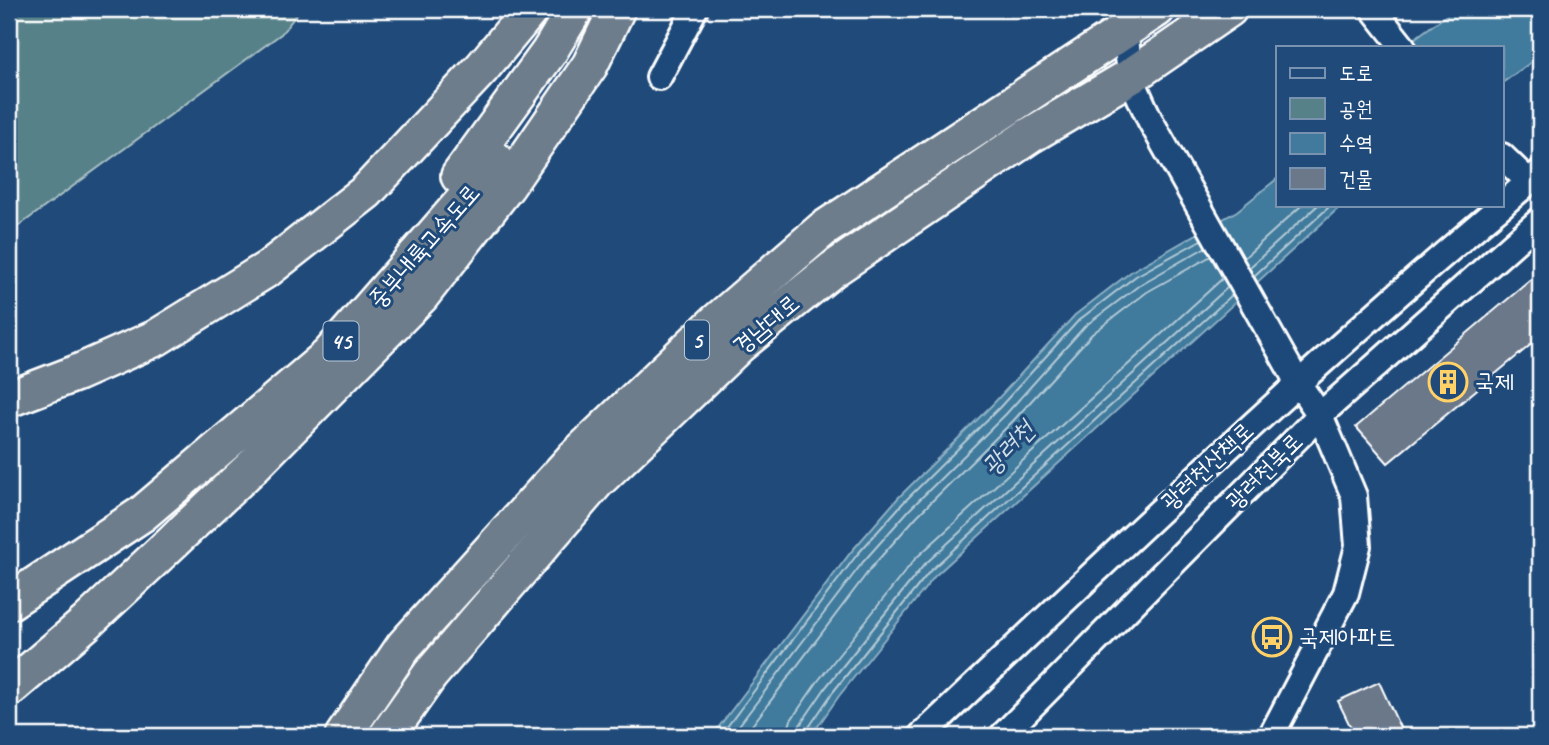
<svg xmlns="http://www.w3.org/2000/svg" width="1549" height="745" font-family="Caveat,'Poor Story',sans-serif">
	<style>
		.green { fill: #568188; stroke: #aac0c4; stroke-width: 2 }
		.water { fill: #417a9c; stroke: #8dafc4; stroke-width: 2 }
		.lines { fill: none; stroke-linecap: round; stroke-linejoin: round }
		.shore { stroke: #b3cad7; stroke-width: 2 }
		.building { fill: #6b788a; stroke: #fff; stroke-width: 2 }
		.minor-casing { stroke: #fff; stroke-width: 30 }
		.highway-casing { stroke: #fff; stroke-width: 40 }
		.minor { stroke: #1f4a7a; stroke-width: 24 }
		.highway { stroke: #6d7d8c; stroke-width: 35 }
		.labels { text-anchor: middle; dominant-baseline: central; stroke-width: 6; stroke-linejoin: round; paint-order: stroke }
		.shield { fill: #1f4a7a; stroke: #bcc9d7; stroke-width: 2 }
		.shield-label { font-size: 23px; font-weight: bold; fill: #fff }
		.street-label { font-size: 24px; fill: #fff; stroke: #1f4a7a }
		.poi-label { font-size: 24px; fill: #fff; stroke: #1f4a7a; text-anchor: start }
		.water-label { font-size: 26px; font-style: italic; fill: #d0dee6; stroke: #1f4a7a }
	</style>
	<rect width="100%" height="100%" fill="#1f4a7a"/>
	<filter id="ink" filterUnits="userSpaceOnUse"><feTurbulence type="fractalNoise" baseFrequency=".0143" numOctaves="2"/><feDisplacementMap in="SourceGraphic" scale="14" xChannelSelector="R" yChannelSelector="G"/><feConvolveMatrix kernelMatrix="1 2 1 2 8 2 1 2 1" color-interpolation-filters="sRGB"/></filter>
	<g filter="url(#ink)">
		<polygon class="green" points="9,9 301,9 281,34 9,233"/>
		<g class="water">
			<polygon points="1455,9 1540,9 1540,56 1502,83 1502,47 1403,47"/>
			<polygon points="1278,178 1278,205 1342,205 935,576 839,696 811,736 712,736 851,552 898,498 994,403 1075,315 1132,271 1237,211"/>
		</g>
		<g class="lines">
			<g class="shore">
				<polyline points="1244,258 1302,205"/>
				<polyline points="1249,268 1318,205"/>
				<polyline points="1254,276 1331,205"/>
				<polyline points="720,736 856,556 903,503 999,408 1079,320 1136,276 1201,240"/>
				<polyline points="731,736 863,562 910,509 1006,414 1085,326 1141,284 1206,247"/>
				<polyline points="744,736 871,568 917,516 1013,421 1092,334 1147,292 1211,256"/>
				<polyline points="786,736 791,720 818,681 915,559 1223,278"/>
				<polyline points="797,736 800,725 826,687 924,565 1228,287"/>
				<polyline points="806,736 807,730 833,692 930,571 1232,295"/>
			</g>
		</g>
		<g class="building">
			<polygon points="1540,272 1540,337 1388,463 1356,427"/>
			<polygon points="1379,682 1404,736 1355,736 1338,701"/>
		</g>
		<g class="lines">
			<defs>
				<g id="minor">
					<path d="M1122,9c6,21 3,43 9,65 4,16 13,32 19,46l148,263 22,32 34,81 4,50 -12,47 -75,143"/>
					<polyline points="1373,9 1403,47"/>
					<polyline points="659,77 695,9"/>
					<polyline points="1502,156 1529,182"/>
					<polyline points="1502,205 1540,172"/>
					<path d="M921,736c191,-180 380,-362 581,-531"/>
					<polyline points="1002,736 1320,415 1540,220"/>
				</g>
				<g id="highway">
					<polyline points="459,176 549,52 575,9"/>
					<polyline points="9,399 77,373 156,338 269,268 366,192 482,68 531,9"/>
					<polyline points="9,602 142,514 329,355 473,190 496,160"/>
					<polyline points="9,689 86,623 250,469 421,296 507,186 590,65 617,9"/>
					<polyline points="343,736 404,646 574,458 716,322 822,230 1157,9"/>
					<polyline points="387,736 430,675 597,481 738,346 832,270 1029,136 1131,76 1229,9"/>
				</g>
			</defs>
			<use href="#minor" class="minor-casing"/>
			<use href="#highway" class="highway-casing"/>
			<use href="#minor" class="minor"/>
			<use href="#highway" class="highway"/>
		</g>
	</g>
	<defs>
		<symbol id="building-ring" viewBox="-11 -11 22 22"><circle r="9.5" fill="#1f4a7a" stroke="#ffd166" stroke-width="1.5"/><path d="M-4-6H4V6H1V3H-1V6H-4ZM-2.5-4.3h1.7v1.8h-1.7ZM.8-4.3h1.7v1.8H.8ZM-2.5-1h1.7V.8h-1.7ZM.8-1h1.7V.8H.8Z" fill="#ffd166"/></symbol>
		<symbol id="bus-ring" viewBox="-11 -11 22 22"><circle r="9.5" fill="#1f4a7a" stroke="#ffd166" stroke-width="1.5"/><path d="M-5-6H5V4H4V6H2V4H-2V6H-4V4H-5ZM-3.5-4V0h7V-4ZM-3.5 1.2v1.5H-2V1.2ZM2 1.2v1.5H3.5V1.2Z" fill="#ffd166"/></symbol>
	</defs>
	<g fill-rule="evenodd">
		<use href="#building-ring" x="1426" y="360" width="44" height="44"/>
		<use href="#bus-ring" x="1250" y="615" width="44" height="44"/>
	</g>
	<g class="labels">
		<g class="shield">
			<rect x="685" y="320.5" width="24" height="39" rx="5"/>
			<rect x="323.5" y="321.5" width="35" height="39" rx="5"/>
		</g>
		<g class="shield-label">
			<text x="697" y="340">5</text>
			<text x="341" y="341">45</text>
		</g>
		<g class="street-label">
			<text transform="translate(424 246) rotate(-49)">중부내륙고속도로</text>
			<text transform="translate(766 324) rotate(-40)">경남대로</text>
			<text transform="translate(1207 466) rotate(-43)">광려천산책로</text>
			<text transform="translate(1264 471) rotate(-45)">광려천북로</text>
		</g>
		<g class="poi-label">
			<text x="1475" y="382">국제</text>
			<text x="1299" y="637">국제아파트</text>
		</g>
		<g class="water-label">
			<text transform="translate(1008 448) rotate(-47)">광려천</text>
		</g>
	</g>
	<rect width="1549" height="745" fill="none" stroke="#1f4a7a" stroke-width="35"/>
	<rect x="18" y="18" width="1514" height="710" fill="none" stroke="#fff" stroke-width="2.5" filter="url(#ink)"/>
	<rect x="1276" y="46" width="228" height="161" fill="#1f4a7a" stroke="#7992af" stroke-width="2"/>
	<rect x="1290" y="68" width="35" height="10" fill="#1f4a7a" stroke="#7992af" stroke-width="2"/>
	<text x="1339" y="80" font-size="21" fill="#ffffff">도로</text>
	<rect x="1290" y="98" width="35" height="21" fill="#568188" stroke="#7992af" stroke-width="2"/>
	<text x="1339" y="116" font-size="21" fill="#ffffff">공원</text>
	<rect x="1290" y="133" width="35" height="21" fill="#417a9c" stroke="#7992af" stroke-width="2"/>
	<text x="1339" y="150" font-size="21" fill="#ffffff">수역</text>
	<rect x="1290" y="168" width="35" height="21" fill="#6b788a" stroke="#7992af" stroke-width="2"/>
	<text x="1339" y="186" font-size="21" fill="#ffffff">건물</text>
</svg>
